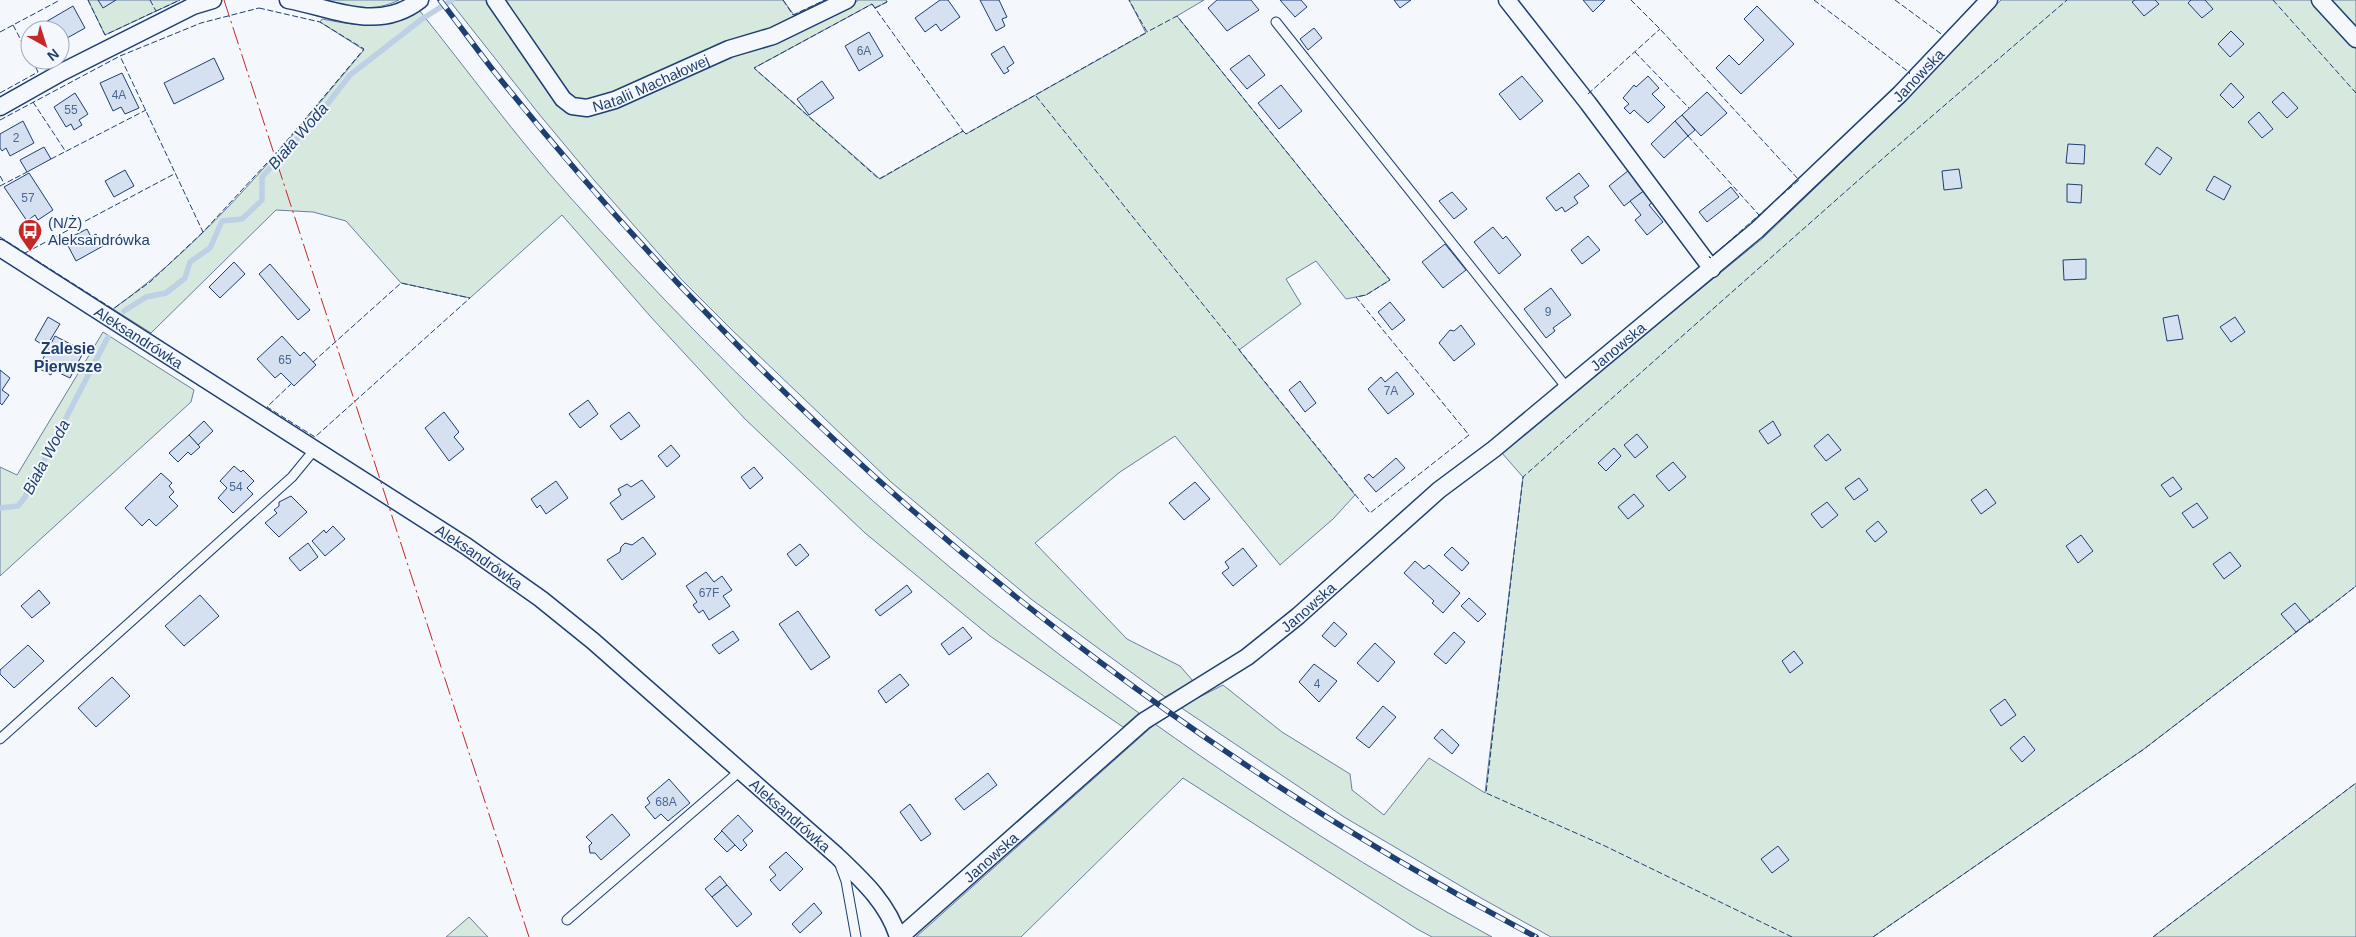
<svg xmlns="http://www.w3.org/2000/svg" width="2356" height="937" font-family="Helvetica,sans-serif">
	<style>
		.green { fill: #d7e8df; stroke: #687fa3 }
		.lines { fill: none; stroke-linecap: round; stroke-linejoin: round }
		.stream { stroke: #bed0e5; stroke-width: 5.5 }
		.building { fill: #d5e0f0; stroke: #1d3f73 }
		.service-casing { stroke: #1d3f73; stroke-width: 11 }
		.minor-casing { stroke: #1d3f73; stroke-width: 19 }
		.service { stroke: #f4f7fb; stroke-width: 9 }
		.minor { stroke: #f4f7fb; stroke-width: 16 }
		.rail-casing { stroke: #1d3f73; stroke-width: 5.5 }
		.rail { stroke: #f4f7fb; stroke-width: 4; stroke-dasharray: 11; stroke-linecap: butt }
		.fence { stroke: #1d3f73; stroke-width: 1; stroke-dasharray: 6 2.5; stroke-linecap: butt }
		.power { stroke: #c62828; stroke-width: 1; stroke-dasharray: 18 4 2.5 4; stroke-linecap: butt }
		.labels { text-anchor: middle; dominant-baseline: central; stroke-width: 4; stroke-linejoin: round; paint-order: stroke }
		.number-label { font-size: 12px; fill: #4b6792 }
		.street-label { font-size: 15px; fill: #1d3f73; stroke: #f4f7fb }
		.poi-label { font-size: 15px; fill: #1d3f73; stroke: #f4f7fb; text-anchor: start }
		.water-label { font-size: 16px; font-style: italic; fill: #1d3f73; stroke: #f4f7fb }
		.neighbourhood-label { font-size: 16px; font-weight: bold; fill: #1d3f73; stroke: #f4f7fb }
	</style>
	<rect width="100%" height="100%" fill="#f4f7fb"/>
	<g class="green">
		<polygon points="88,0 180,0 105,35"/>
		<path d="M327,0h72c-24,12 -47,8 -72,0z"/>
		<polygon points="449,0 490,0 567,109 732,54 763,47 859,0 886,0 887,2 875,8 872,4 754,68 880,179 963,131 966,134 1146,33 1129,0 1204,0 1177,16 1390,280 1366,295 1346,299 1316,261 1286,279 1301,304 1239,350 1355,495 1333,519 1280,565 1175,436 1120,472 1035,543 1127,639 1180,666 1193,681 1165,697 1031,599 891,482 732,330 681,279 594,180 539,114"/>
		<polygon points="500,0 783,0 794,15 825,0 835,0 772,31 587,103 574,99 564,91"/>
		<polygon points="2001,0 2356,0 2356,586 2351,590 2144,749 1873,937 1551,937 1481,898 1344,817 1180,707 1223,685 1282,732 1350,774 1352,790 1384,815 1429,758 1485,793 1523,477 1501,452 1763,238 1894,112"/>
		<path d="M419,10c50,62 97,127 150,186 171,192 360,368 570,517l-16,14 -133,-91 -125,-103 -120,-114 -95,-103 -88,-101 -92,83 -69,-15 -55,-62 -33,-9 -37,-2 -125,123 -38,-24c98,-70 174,-168 251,-259l-44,-28 2,-3c42,8 58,10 97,-9z"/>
		<polygon points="103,332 194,390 191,402 0,576 0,467 17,475"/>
		<path d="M1155,724c108,77 220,150 337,213h-60l-15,-8 -234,-151 -162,159h-105z"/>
		<polygon points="2356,783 2356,937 2153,937"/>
		<polygon points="469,917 488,937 446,937"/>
	</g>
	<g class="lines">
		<g class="stream">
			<polyline points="124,311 146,297 166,293 185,278 190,262 210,248 222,221 242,219 262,200 262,177 318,116 350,75 422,19 452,0"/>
			<polyline points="0,508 18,506 25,497 108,337"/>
		</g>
	</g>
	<g class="building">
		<polygon points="98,0 116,0 103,8"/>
		<polygon points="940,0 948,0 960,17 941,31 936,24 925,32 915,18"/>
		<polygon points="980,0 999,0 1007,17 1002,19 1005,26 996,31"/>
		<polygon points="1217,0 1251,0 1259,10 1227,31 1208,8"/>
		<polygon points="1280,0 1301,0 1307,7 1295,17"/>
		<polygon points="1394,0 1411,0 1400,8"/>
		<polygon points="1583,0 1605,0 1593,12"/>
		<polygon points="2135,0 2155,0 2159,4 2144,16 2132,2"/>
		<polygon points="2191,0 2205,0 2213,9 2202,18 2188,3"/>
		<polygon points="73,6 85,28 60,42 60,30 47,30 44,23"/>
		<polygon points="1757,6 1794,44 1741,94 1716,68 1729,55 1739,65 1764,40 1744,19"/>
		<polygon points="1314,28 1322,38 1308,50 1300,39"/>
		<polygon points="2231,31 2244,44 2230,57 2218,44"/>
		<polygon points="869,32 883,56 859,71 845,46"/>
		<polygon points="1004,46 1014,63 1007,68 1009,71 1004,74 991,54"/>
		<polygon points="1249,55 1265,75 1247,89 1230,69"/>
		<polygon points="214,58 224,79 174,104 164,83"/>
		<polygon points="122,73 139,108 125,114 121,107 113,111 100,83"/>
		<polygon points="1522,76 1543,101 1520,120 1499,94"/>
		<polygon points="1648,76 1659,88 1652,94 1665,107 1648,123 1634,110 1630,114 1624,108 1629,104 1623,98 1634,85 1636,87"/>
		<polygon points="822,81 834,98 809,115 797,99"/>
		<polygon points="2231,83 2244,97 2233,108 2220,95"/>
		<polygon points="1281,85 1302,111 1279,129 1258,103"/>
		<polygon points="1707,92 1727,113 1701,136 1682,115"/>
		<polygon points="2283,92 2298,108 2287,118 2272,102"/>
		<polygon points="75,93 88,114 79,120 82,125 74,130 71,124 66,127 54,107"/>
		<polygon points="2259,112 2273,129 2262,138 2248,122"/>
		<polygon points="1682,115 1695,130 1688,136 1675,121"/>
		<polygon points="23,121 34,143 10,156 6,148 2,151 0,148 0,134"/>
		<polygon points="1675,121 1688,136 1664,158 1651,144"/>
		<polygon points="2068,144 2085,145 2084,164 2066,163"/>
		<polygon points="44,147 51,159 27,172 20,160"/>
		<polygon points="2157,147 2172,158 2160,175 2145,164"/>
		<polygon points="1959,169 1962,188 1944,190 1942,171"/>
		<polygon points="125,170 134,186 114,197 105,181"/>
		<polygon points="1629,170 1645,190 1624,206 1609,186"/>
		<polygon points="29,173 53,210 38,220 35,215 27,221 4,187"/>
		<polygon points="1579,173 1589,186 1574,197 1578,203 1565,212 1562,207 1556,211 1546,198"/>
		<polygon points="2214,176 2231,186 2224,200 2206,190"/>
		<polygon points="2067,184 2082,185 2081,203 2067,202"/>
		<polygon points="1731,187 1739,197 1707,222 1699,212"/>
		<polygon points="1645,190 1654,201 1649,205 1663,222 1647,235 1635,220 1641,215 1630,201"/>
		<polygon points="1452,192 1467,209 1454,219 1439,201"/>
		<polygon points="1493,227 1503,239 1506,236 1521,255 1499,274 1474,242"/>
		<polygon points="87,229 91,237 96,234 103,246 76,261 65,240"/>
		<polygon points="1588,236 1600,250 1582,264 1571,250"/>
		<polygon points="1445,244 1466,270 1443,288 1422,262"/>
		<polygon points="2086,259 2086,279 2064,280 2063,260"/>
		<polygon points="234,262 245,274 220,298 209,287"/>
		<polygon points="270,264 310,310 298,320 259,274"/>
		<polygon points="1551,288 1571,315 1553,328 1555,331 1546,338 1524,309"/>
		<polygon points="1390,302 1405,320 1392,330 1378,312"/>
		<polygon points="2178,315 2183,339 2167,341 2163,318"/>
		<polygon points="48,317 60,324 46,347 35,340"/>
		<polygon points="2235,317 2245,332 2231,342 2220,327"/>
		<polygon points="1461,325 1475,344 1454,361 1439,343 1450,330 1454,331"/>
		<polygon points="55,336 84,351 70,378 53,370 51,375 38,368"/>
		<polygon points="282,336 300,356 304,352 316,365 294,386 281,373 275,378 257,359"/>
		<polygon points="0,370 10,378 2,390 9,395 2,405 0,403"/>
		<polygon points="1397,372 1414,394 1388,414 1368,389 1381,377 1385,382"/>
		<polygon points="1300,381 1316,403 1305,412 1289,390"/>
		<polygon points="588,400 598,414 580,428 569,414"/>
		<polygon points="444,412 459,432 454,437 464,449 449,461 425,428"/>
		<polygon points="629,412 640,426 621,440 610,426"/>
		<polygon points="204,421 213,431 198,445 189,435"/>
		<polygon points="1773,421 1781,435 1768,444 1759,431"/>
		<polygon points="1637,434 1648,447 1635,458 1624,445"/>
		<polygon points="1828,434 1841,450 1826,461 1814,446"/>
		<polygon points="189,435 200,447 191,455 188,452 178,462 169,453"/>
		<polygon points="671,445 680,456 667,467 658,456"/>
		<polygon points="1614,448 1621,456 1606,471 1598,463"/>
		<polygon points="1396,458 1405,468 1376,492 1364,478 1369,474 1373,478"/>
		<polygon points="1673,462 1686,477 1669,491 1656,476"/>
		<polygon points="234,466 241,472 243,470 254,481 247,488 253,494 233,513 218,498 227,488 220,481"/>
		<polygon points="754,467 763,478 750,489 741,477"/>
		<polygon points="161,473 172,483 169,486 174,492 169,497 178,506 156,526 149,519 142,526 125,508"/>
		<polygon points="2173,477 2182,489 2170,497 2161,485"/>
		<polygon points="1859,478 1868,490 1854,500 1845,488"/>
		<polygon points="642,480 655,497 622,520 610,503 621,495 618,489 627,484 631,487"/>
		<polygon points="556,481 568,498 546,514 540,505 537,508 531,499"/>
		<polygon points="1195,482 1210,499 1184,520 1169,503"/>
		<polygon points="1986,489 1996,503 1981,514 1971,500"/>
		<polygon points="1634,494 1644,506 1628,519 1618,507"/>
		<polygon points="291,496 307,512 279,537 265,523 277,513 274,510 279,506 279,502"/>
		<polygon points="1827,502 1838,515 1822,528 1811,514"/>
		<polygon points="2197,503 2208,518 2193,528 2182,513"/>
		<polygon points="1878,521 1887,532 1875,542 1866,531"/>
		<polygon points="333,526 345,539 325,556 312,541 324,530 326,533"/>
		<polygon points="2081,535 2093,551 2078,563 2066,546"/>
		<polygon points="643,537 656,554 622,580 607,560 620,552 621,547 625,543 632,545"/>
		<polygon points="308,543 318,557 300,571 289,558"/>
		<polygon points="800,544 809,555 796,566 787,554"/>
		<polygon points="1452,547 1469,563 1462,571 1444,555"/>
		<polygon points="1243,548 1257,566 1233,586 1222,573 1229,568 1225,562"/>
		<polygon points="2230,552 2241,566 2224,579 2213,564"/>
		<polygon points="1415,561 1424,569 1429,565 1460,593 1443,613 1432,603 1434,601 1404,573"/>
		<polygon points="706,572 714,582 722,576 732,590 723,596 730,606 709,620 703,610 699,613 693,605 697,602 686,586"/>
		<polygon points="907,585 912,592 880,616 875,610"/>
		<polygon points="39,590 50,603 32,618 21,606"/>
		<polygon points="200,595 219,616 184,646 165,626"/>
		<polygon points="1469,598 1486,614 1478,622 1461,606"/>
		<polygon points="2295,603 2310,621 2296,632 2281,614"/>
		<polygon points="798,611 830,657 811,670 779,624"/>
		<polygon points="1334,622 1347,634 1335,647 1322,636"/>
		<polygon points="963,627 972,638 949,655 941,644"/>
		<polygon points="733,631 739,640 719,654 712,645"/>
		<polygon points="1454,632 1465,642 1446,664 1434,654"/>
		<polygon points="1375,643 1395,662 1378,682 1357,663"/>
		<polygon points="28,645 44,661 14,688 0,674 0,670"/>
		<polygon points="1794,651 1803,663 1790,673 1782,661"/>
		<polygon points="1314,664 1337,681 1319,702 1299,682"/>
		<polygon points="900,674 909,685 886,703 878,691"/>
		<polygon points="112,677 130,696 96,727 78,708"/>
		<polygon points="2005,699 2016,715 2001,726 1990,710"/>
		<polygon points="1383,706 1396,717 1369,748 1356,738"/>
		<polygon points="1442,729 1459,745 1452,754 1434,738"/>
		<polygon points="2024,736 2035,750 2022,762 2010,748"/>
		<polygon points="988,773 997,785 964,810 955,799"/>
		<polygon points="669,779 690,803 668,821 661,814 655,819 645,807 650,803 647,798"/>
		<polygon points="910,804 931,834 921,841 900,812"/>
		<polygon points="612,814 630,835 601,860 595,853 590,853 589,846 592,843 586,837"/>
		<polygon points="738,815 753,831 743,840 747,845 741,851 721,831"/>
		<polygon points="722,831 735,845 727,852 714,839"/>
		<polygon points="1778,846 1789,860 1772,873 1761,859"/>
		<polygon points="786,852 803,869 780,891 770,880 776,875 769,867"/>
		<polygon points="720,876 727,885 712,897 705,889"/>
		<polygon points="727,885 752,914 737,927 712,897"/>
		<polygon points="814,903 822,913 800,933 792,924"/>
	</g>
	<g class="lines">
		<defs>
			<g id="service">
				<polyline points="1276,22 1567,388"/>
				<polyline points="0,739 292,477 315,449"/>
				<polyline points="839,862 846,881 856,937"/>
				<polyline points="567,920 740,771"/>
			</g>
			<g id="minor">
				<path d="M288,0c45,8 90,33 132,0"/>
				<path id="s1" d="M495,0l68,99 9,7 15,2 28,-8 114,-51 44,-13 74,-36"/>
				<polyline points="1507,0 1588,103 1712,269"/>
				<polyline points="2320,0 2356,39"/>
				<polyline points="0,107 62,72 193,6 213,0"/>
				<path id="s2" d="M0,248l466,298 75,53 52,42 243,214c25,24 52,48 62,82"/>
				<path id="s3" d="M900,937l244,-216 103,-64 51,-41 141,-126 55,-41 263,-219 143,-136 89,-94"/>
			</g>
		</defs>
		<use href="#service" class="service-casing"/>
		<use href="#minor" class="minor-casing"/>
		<use href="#service" class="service"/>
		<use href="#minor" class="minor"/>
		<defs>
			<path id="rail" d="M440,0c18,23 35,47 53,70 70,88 144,172 222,252 237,247 518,456 821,615"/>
		</defs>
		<use href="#rail" class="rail-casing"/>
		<use href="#rail" class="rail"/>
		<g class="fence">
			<polyline points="88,0 105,35 156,11 150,0"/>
			<polyline points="783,0 793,15 825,0"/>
			<polyline points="1631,0 1660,29 1799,180 1759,215"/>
			<polyline points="1814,0 1910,73 1909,74"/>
			<polyline points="1895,0 1944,36"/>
			<polyline points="2273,0 2356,93"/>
			<polygon points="872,4 963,131 879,179 754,68"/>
			<polygon points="259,8 320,22 364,49 279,150 203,232 120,56 201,23"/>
			<polyline points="875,8 887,2 886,0"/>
			<polyline points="156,11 180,0"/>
			<polyline points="13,25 30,57"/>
			<polyline points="0,32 60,0"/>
			<polyline points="1635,52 1689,108"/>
			<polyline points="0,93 38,72 32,60"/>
			<polyline points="1588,94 1660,29"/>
			<polyline points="1036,96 1370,513 1469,435 1356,297 1366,295 1390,280 1177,16 1147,32"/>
			<polyline points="33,102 66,152"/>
			<polyline points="0,120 120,56"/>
			<polyline points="963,131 966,134 1147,32 1129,0"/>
			<polyline points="1688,136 1759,215 1710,258 1709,256"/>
			<polyline points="51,159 146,110"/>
			<polyline points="0,176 4,183"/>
			<polyline points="0,186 27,172"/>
			<polyline points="0,237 113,309 150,282 203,232"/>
			<polyline points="25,253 176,173"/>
			<polyline points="313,362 401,283 470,298"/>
			<polyline points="292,383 267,407 315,437 470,298"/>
			<polyline points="2309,623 2356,586"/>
			<polyline points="1792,937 1605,846 1486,793 1523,477 1888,154 2067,0"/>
			<polyline points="1873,937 2144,749 2299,630"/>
			<polyline points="2153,937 2356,783"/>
		</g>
		<polyline class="power" points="224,0 529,937"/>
	</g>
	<defs>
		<symbol id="bus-pin" viewBox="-11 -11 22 30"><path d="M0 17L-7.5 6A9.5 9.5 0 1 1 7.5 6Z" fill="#c62828" stroke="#f4f7fb"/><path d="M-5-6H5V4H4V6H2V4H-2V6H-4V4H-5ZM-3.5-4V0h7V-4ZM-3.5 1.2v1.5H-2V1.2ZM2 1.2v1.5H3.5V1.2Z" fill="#fff"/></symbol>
	</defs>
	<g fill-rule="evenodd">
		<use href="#bus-pin" x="16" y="217" width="28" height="38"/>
	</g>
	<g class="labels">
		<g class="number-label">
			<text x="864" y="51">6A</text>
			<text x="119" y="95">4A</text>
			<text x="71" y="110">55</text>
			<text x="16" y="138">2</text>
			<text x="28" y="198">57</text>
			<text x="1548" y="312">9</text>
			<text x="285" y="360">65</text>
			<text x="1391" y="391">7A</text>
			<text x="236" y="487">54</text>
			<text x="709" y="593">67F</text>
			<text x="1317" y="684">4</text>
			<text x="666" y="802">68A</text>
		</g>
		<g class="street-label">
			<text stroke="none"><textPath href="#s3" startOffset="1336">Janowska</textPath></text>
			<text stroke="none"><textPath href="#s1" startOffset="215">Natalii Machałowej</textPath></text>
			<text stroke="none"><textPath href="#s2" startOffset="165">Aleksandrówka</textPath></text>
			<text stroke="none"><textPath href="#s3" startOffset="931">Janowska</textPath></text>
			<text stroke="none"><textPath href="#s2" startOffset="570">Aleksandrówka</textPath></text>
			<text stroke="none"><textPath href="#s3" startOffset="526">Janowska</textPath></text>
			<text stroke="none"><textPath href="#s2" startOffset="975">Aleksandrówka</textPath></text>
			<text stroke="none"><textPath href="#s3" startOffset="121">Janowska</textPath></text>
		</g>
		<g class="poi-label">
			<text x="48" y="222">(N/Ż)<tspan x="48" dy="17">Aleksandrówka</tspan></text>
		</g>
		<g class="water-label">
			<text transform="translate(298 136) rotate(-49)">Biała Woda</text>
			<text transform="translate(46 457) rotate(-62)">Biała Woda</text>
		</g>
		<g class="neighbourhood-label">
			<text x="68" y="348">Zalesie<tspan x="68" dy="18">Pierwsze</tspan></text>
		</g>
	</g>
	<g transform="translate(45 45) rotate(141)"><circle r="24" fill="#f4f7fb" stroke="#9eadc5"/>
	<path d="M0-4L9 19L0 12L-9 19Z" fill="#c62828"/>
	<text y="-8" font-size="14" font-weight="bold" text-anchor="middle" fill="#1d3f73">N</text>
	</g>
</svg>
